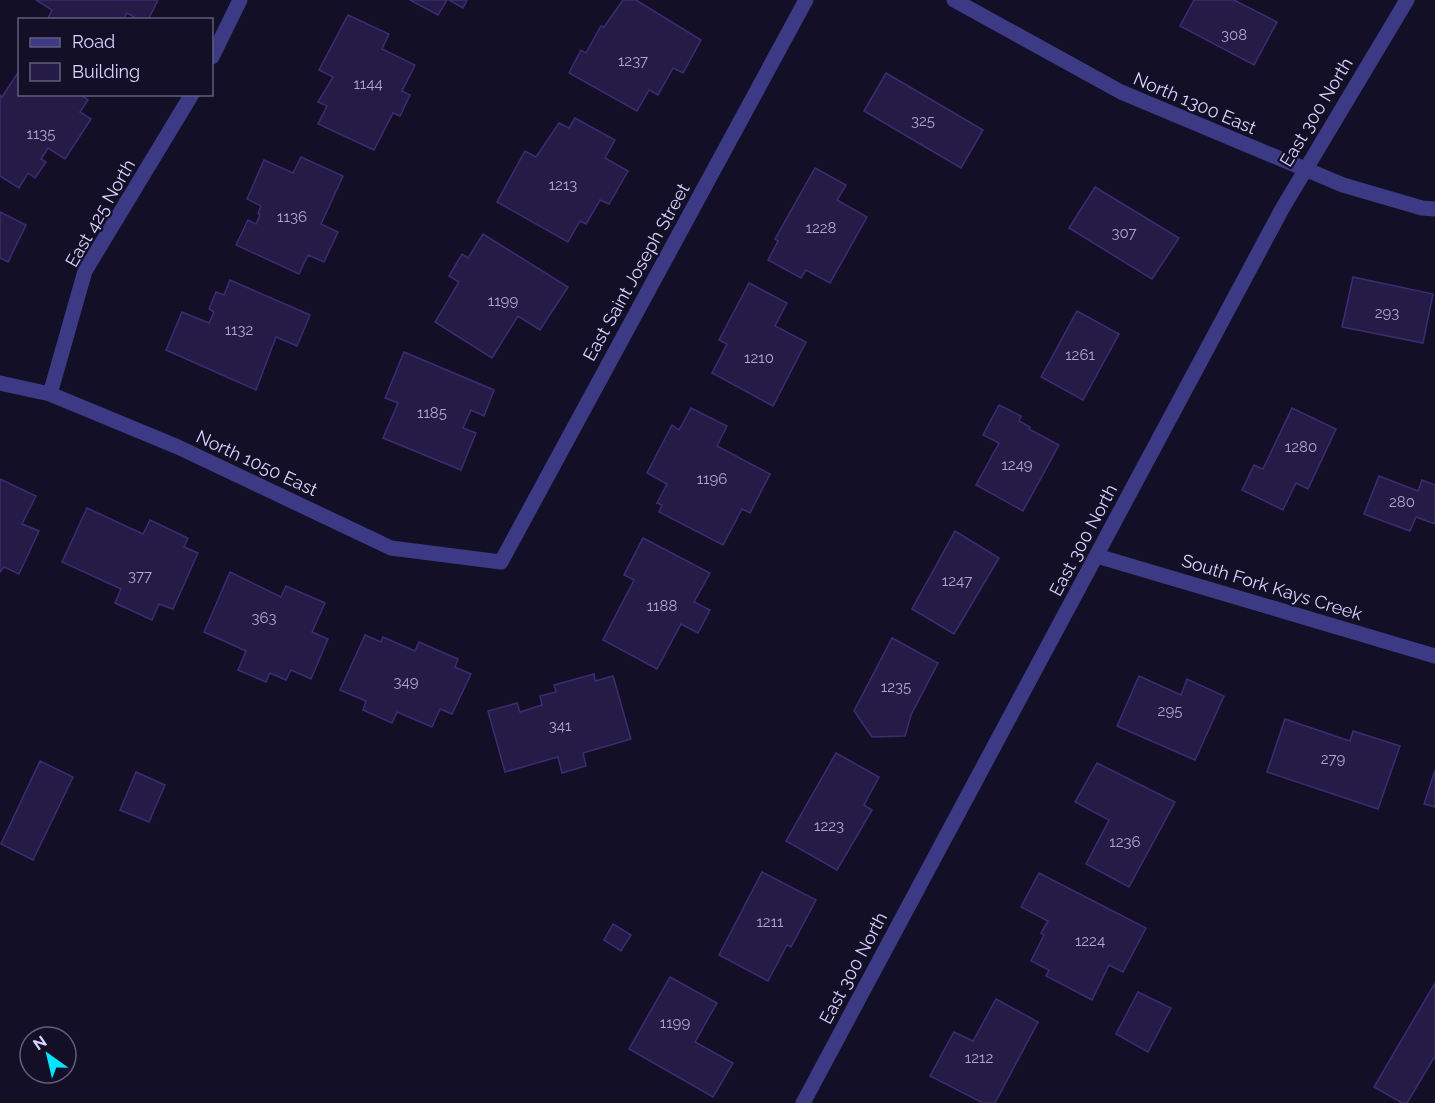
<svg xmlns="http://www.w3.org/2000/svg" width="1435" height="1103" font-family="Raleway,sans-serif">
	<style>
		.building { fill: #241b47; stroke: #3b2d73; stroke-width: 1.5 }
		.lines { fill: none; stroke-linecap: round; stroke-linejoin: round }
		.minor { stroke: #3d3a85; stroke-width: 15 }
		.labels { text-anchor: middle; dominant-baseline: central; stroke-width: 4.5; stroke-linejoin: round; paint-order: stroke }
		.number-label { font-size: 15px; fill: #aca6d1 }
		.street-label { font-size: 18px; fill: #d9d4ff; stroke: #130f26 }
	</style>
	<rect width="100%" height="100%" fill="#130f26"/>
	<g class="building">
		<polygon points="36,0 158,0 148,20 140,20 127,13 123,20 47,20 52,10"/>
		<polygon points="410,0 447,0 438,15"/>
		<polygon points="449,0 467,0 463,8"/>
		<polygon points="623,0 636,0 701,40 683,73 673,68 658,95 649,90 637,111 569,73 581,50 586,53 601,26 604,27"/>
		<polygon points="1194,0 1234,0 1277,22 1254,65 1180,26"/>
		<polygon points="348,15 389,34 382,49 415,65 402,91 410,95 400,116 393,113 374,150 318,124 327,106 318,102 333,77 319,70"/>
		<polygon points="19,71 20,94 80,94 88,100 80,112 91,119 65,159 48,148 41,159 46,162 35,178 28,173 19,188 0,176 0,95 2,97"/>
		<polygon points="886,73 983,130 961,168 864,111"/>
		<polygon points="575,118 615,140 605,158 628,171 609,204 600,200 586,224 580,221 568,242 497,202 525,151 536,157 559,123 569,128"/>
		<polygon points="301,157 343,176 321,224 338,232 324,262 308,255 299,274 236,245 248,220 256,224 260,215 258,213 261,206 247,199 264,160 293,173"/>
		<polygon points="815,168 846,185 837,200 867,217 830,283 806,270 801,278 768,260 778,241 775,239"/>
		<polygon points="1095,187 1179,238 1152,279 1069,228"/>
		<polygon points="0,212 26,225 8,262 0,258"/>
		<polygon points="483,234 568,287 540,330 518,316 492,358 435,322 459,282 449,276 462,254 468,258"/>
		<polygon points="1353,277 1433,294 1423,343 1342,327"/>
		<polygon points="230,280 310,315 297,346 276,337 256,390 166,350 182,312 209,323 214,312 209,309 216,292 224,295"/>
		<polygon points="749,283 787,303 775,326 806,342 773,406 712,373 727,344 719,340"/>
		<polygon points="1077,311 1119,334 1083,400 1041,377"/>
		<polygon points="404,352 494,390 484,416 471,410 463,428 476,433 461,470 383,438 398,403 385,398"/>
		<polygon points="999,405 1021,416 1019,421 1030,427 1029,429 1059,445 1023,511 976,485 999,443 983,435"/>
		<polygon points="691,408 727,426 717,446 770,474 750,513 742,509 723,545 659,512 662,505 657,503 667,484 647,473 672,425 679,430"/>
		<polygon points="1292,408 1336,429 1308,489 1296,483 1283,510 1242,490 1254,465 1263,469"/>
		<polygon points="1379,476 1418,491 1422,480 1435,485 1435,524 1416,517 1410,531 1364,514"/>
		<polygon points="0,479 36,496 22,524 39,531 19,574 4,567 0,572"/>
		<polygon points="87,508 143,534 150,520 188,538 184,547 198,553 173,609 159,604 152,620 115,603 121,589 62,562"/>
		<polygon points="955,531 999,558 954,634 912,609"/>
		<polygon points="643,538 710,573 694,602 710,610 698,633 681,624 657,669 603,640 634,580 624,575"/>
		<polygon points="230,572 281,597 286,586 325,603 312,632 328,639 311,679 291,670 286,680 270,673 266,682 238,670 246,651 204,632"/>
		<polygon points="365,635 381,642 383,637 415,651 419,642 458,659 455,667 471,674 452,714 440,709 432,727 397,712 392,723 363,710 366,701 340,690"/>
		<polygon points="892,638 938,663 911,715 905,736 872,737 854,711"/>
		<polygon points="594,674 595,681 613,676 631,739 583,753 586,766 562,773 558,757 505,772 488,711 517,703 520,712 542,705 540,696 556,692 554,685"/>
		<polygon points="1139,676 1181,695 1187,679 1224,696 1195,760 1117,726"/>
		<polygon points="1285,719 1350,741 1353,731 1400,746 1378,809 1267,772"/>
		<polygon points="836,753 879,777 864,805 872,810 837,870 786,841"/>
		<polygon points="40,761 73,777 33,860 1,844"/>
		<polygon points="1097,763 1175,802 1129,887 1086,864 1109,820 1075,802"/>
		<polygon points="1435,770 1435,807 1424,804"/>
		<polygon points="136,772 165,785 149,822 120,810"/>
		<polygon points="762,872 816,900 791,947 787,945 768,981 719,955"/>
		<polygon points="1039,873 1146,928 1123,972 1109,965 1092,1000 1046,976 1049,970 1031,961 1044,935 1041,933 1048,921 1021,907"/>
		<polygon points="613,924 631,935 621,951 604,940"/>
		<polygon points="670,977 717,1003 695,1042 733,1063 713,1097 629,1049"/>
		<polygon points="1435,983 1435,1056 1407,1103 1402,1103 1374,1087"/>
		<polygon points="1138,992 1171,1008 1148,1052 1116,1034"/>
		<polygon points="996,999 1038,1022 995,1103 983,1103 930,1076 954,1032 973,1041"/>
	</g>
	<g class="lines">
		<g class="minor">
			<polyline points="954,0 1121,92 1343,185 1422,208 1435,209"/>
			<polyline points="212,57 240,0"/>
			<polyline points="0,383 50,394 178,447 391,548 501,562 806,0"/>
			<polyline points="50,394 85,271 192,94"/>
			<polyline points="1097,556 1435,656"/>
			<polyline points="803,1103 1282,209 1407,0"/>
		</g>
	</g>
	<g class="labels">
		<g class="number-label">
			<text x="1234" y="35">308</text>
			<text x="633" y="61">1237</text>
			<text x="368" y="84">1144</text>
			<text x="923" y="121">325</text>
			<text x="41" y="134">1135</text>
			<text x="563" y="185">1213</text>
			<text x="292" y="217">1136</text>
			<text x="821" y="228">1228</text>
			<text x="1124" y="233">307</text>
			<text x="503" y="301">1199</text>
			<text x="1387" y="313">293</text>
			<text x="239" y="330">1132</text>
			<text x="1080" y="355">1261</text>
			<text x="759" y="358">1210</text>
			<text x="432" y="413">1185</text>
			<text x="1301" y="447">1280</text>
			<text x="1017" y="465">1249</text>
			<text x="712" y="479">1196</text>
			<text x="1402" y="502">280</text>
			<text x="140" y="576">377</text>
			<text x="957" y="581">1247</text>
			<text x="662" y="606">1188</text>
			<text x="264" y="618">363</text>
			<text x="406" y="682">349</text>
			<text x="896" y="687">1235</text>
			<text x="1170" y="711">295</text>
			<text x="560" y="726">341</text>
			<text x="1333" y="759">279</text>
			<text x="829" y="826">1223</text>
			<text x="1125" y="842">1236</text>
			<text x="770" y="922">1211</text>
			<text x="1090" y="941">1224</text>
			<text x="675" y="1023">1199</text>
			<text x="979" y="1058">1212</text>
		</g>
		<g class="street-label">
			<text transform="translate(1195 103) rotate(23)">North 1300 East</text>
			<text transform="translate(1316 112) rotate(-59)">East 300 North</text>
			<text transform="translate(100 213) rotate(-60)">East 425 North</text>
			<text transform="translate(636 272) rotate(-61)">East Saint Joseph Street</text>
			<text transform="translate(257 463) rotate(25)">North 1050 East</text>
			<text transform="translate(1083 540) rotate(-62)">East 300 North</text>
			<text transform="translate(1272 587) rotate(17)">South Fork Kays Creek</text>
			<text transform="translate(853 968) rotate(-62)">East 300 North</text>
		</g>
	</g>
	<rect x="18" y="18" width="195" height="78" fill="#130f26" stroke="#625e7d" stroke-width="1.5"/>
	<rect x="30" y="38" width="30" height="9" fill="#3d3a85" stroke="#625e7d" stroke-width="1.5"/>
	<text x="72" y="48" font-size="18" fill="#d9d4ff">Road</text>
	<rect x="30" y="63" width="30" height="18" fill="#241b47" stroke="#625e7d" stroke-width="1.5"/>
	<text x="72" y="78" font-size="18" fill="#d9d4ff">Building</text>
	<g transform="translate(48 1055) rotate(326)"><circle r="28" fill="#130f26" stroke="#625e7d" stroke-width="1.5"/>
	<path d="M0-4.5L10 22L0 15L-10 22Z" fill="#00e5ff"/>
	<text y="-9" font-size="16" font-weight="bold" text-anchor="middle" fill="#d9d4ff">N</text>
	</g>
</svg>
